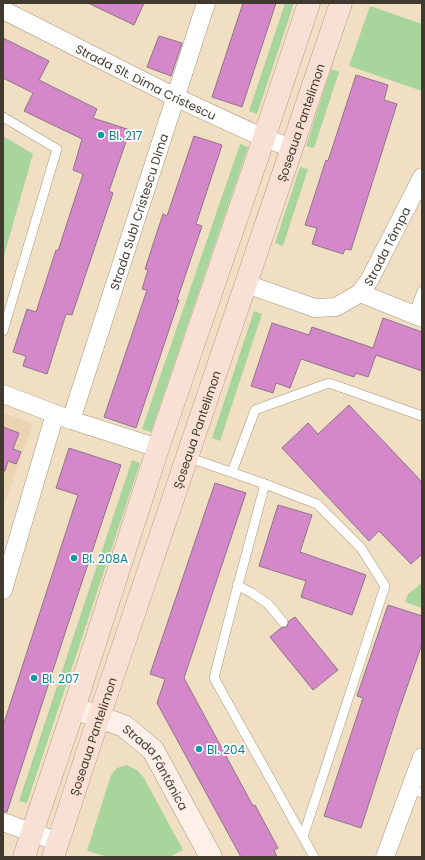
<svg xmlns="http://www.w3.org/2000/svg" width="425" height="860" font-family="Poppins,sans-serif">
	<style>
		.built { fill: #ead4b1 }
		.green { fill: #a8d59b }
		.building { fill: #d588c9; stroke: #8e7589 }
		.lines { fill: none; stroke-linecap: round; stroke-linejoin: round }
		.lane-casing { stroke: #a7967b; stroke-width: 10 }
		.street-casing { stroke: #a7967b; stroke-width: 19 }
		.secondary-casing { stroke: #a7967b; stroke-width: 23 }
		.primary-casing { stroke: #b59a87; stroke-width: 23 }
		.lane { stroke: #fff; stroke-width: 9 }
		.street { stroke: #fff; stroke-width: 18 }
		.secondary { stroke: #fcf0e9; stroke-width: 22 }
		.primary { stroke: #f8e1d4; stroke-width: 22 }
		.culture-dot { fill: #0f9aa8; stroke: #fff; stroke-width: 1.5 }
		.labels { text-anchor: middle; dominant-baseline: central; stroke-width: 3.5; stroke-linejoin: round; paint-order: stroke }
		.street-label { font-size: 12px; fill: #413a2f; stroke: #fff }
		.culture-label { font-size: 12px; fill: #0d838f; stroke: #fff; text-anchor: start }
	</style>
	<rect width="100%" height="100%" fill="#f1dfc3"/>
	<polygon class="built" points="3,413 33,424 3,508"/>
	<g class="green">
		<polygon points="285,3 294,3 257,114 249,111"/>
		<polygon points="370,6 422,24 422,91 349,66"/>
		<polygon points="331,69 339,72 314,148 306,146"/>
		<polygon points="3,136 33,154 3,259"/>
		<polygon points="240,144 248,147 151,432 142,429"/>
		<polygon points="300,167 308,169 283,246 275,243"/>
		<polygon points="254,311 262,314 220,441 212,438"/>
		<polygon points="132,460 140,463 27,803 19,801"/>
		<polygon points="422,583 422,608 405,602 408,594"/>
		<polygon points="127,765 137,770 144,778 183,850 169,857 109,857 87,851 111,775 117,768"/>
	</g>
	<g class="building">
		<polygon points="88,3 144,3 134,25"/>
		<polygon points="243,3 276,3 242,107 212,97"/>
		<polygon points="159,36 182,43 171,76 147,67"/>
		<polygon points="3,38 49,61 39,80 97,109 93,118 130,130 109,191 113,193 72,315 66,314 47,374 23,366 26,356 13,352 27,309 36,312 56,250 58,251 83,174 73,170 82,139 24,111 33,93 3,78"/>
		<polygon points="356,75 388,85 384,100 397,104 351,250 345,249 343,254 312,244 317,228 305,225 326,160 328,161"/>
		<polygon points="194,136 222,145 196,224 202,226 177,300 179,300 136,428 104,417 147,290 142,289 148,270 145,269 163,214 167,216"/>
		<polygon points="383,318 422,332 422,371 376,355 368,377 356,373 354,377 301,359 290,388 276,383 273,393 251,386 272,323 309,335 312,327 373,348"/>
		<polygon points="349,405 422,482 422,554 411,564 379,531 369,541 282,448 308,423 318,434"/>
		<polygon points="3,427 19,433 13,449 21,452 16,464 8,461 5,471 3,471"/>
		<polygon points="69,448 121,465 66,630 7,812 3,812 3,726 78,495 56,488"/>
		<polygon points="215,483 246,493 184,678 253,806 255,805 278,848 274,850 277,857 241,857 157,703 165,679 150,674"/>
		<polygon points="278,505 312,515 300,552 366,575 352,615 301,597 306,581 259,566"/>
		<polygon points="388,605 422,616 422,644 399,710 361,828 324,816 363,698 357,696"/>
		<polygon points="295,617 338,670 313,690 270,637 281,628 287,627 289,621"/>
	</g>
	<g class="lines">
		<defs>
			<g id="lane">
				<polyline points="3,117 57,149 3,331"/>
				<polyline points="413,315 422,291"/>
				<polyline points="187,457 265,484 231,611 214,678 314,857"/>
				<polyline points="232,472 255,410 329,383 422,416"/>
				<polyline points="265,484 317,504 361,548 385,586 303,837"/>
				<polyline points="237,585 252,593 268,604 283,622"/>
				<polyline points="410,789 422,793"/>
			</g>
			<g id="street">
				<path id="s1" d="M3,10l172,87 89,41 28,10"/>
				<path id="s2" d="M246,284l69,24 21,-1 24,-14 10,-14 52,-102"/>
				<polyline points="360,293 422,318"/>
				<polyline points="3,394 71,420 158,448"/>
				<path id="s3" d="M71,420l135,-417"/>
				<polyline points="3,590 55,414"/>
				<polyline points="3,822 58,842"/>
				<polyline points="385,857 422,757"/>
			</g>
			<g id="secondary">
				<path id="s4" d="M74,708l50,18 29,24 58,107"/>
			</g>
			<g id="primary">
				<polyline points="24,857 74,708 158,448 264,138 309,3"/>
				<path id="s5" d="M53,857l46,-140 242,-714"/>
			</g>
		</defs>
		<use href="#lane" class="lane-casing"/>
		<use href="#street" class="street-casing"/>
		<use href="#secondary" class="secondary-casing"/>
		<use href="#primary" class="primary-casing"/>
		<use href="#lane" class="lane"/>
		<use href="#street" class="street"/>
		<use href="#secondary" class="secondary"/>
		<use href="#primary" class="primary"/>
	</g>
	<g class="culture-dot">
		<circle cx="101" cy="135" r="4"/>
		<circle cx="74" cy="558" r="4"/>
		<circle cx="34" cy="678" r="4"/>
		<circle cx="199" cy="749" r="4"/>
	</g>
	<g class="labels">
		<g class="street-label">
			<text stroke="none"><textPath href="#s1" startOffset="160">Strada Slt. Dima Cristescu</textPath></text>
			<text stroke="none"><textPath href="#s5" startOffset="775">Șoseaua Pantelimon</textPath></text>
			<text stroke="none"><textPath href="#s3" startOffset="219">Strada Subl Cristescu Dima</textPath></text>
			<text stroke="none"><textPath href="#s2" startOffset="176">Strada Tâmpa</textPath></text>
			<text stroke="none"><textPath href="#s5" startOffset="451">Șoseaua Pantelimon</textPath></text>
			<text stroke="none"><textPath href="#s5" startOffset="127">Șoseaua Pantelimon</textPath></text>
			<text stroke="none"><textPath href="#s4" startOffset="106">Strada Fântânica</textPath></text>
		</g>
		<g class="culture-label">
			<text x="109" y="135">Bl. 217</text>
			<text x="82" y="558">Bl. 208A</text>
			<text x="42" y="678">Bl. 207</text>
			<text x="207" y="749">Bl. 204</text>
		</g>
	</g>
	<rect width="425" height="860" fill="none" stroke="#413a2f" stroke-width="8"/>
</svg>
